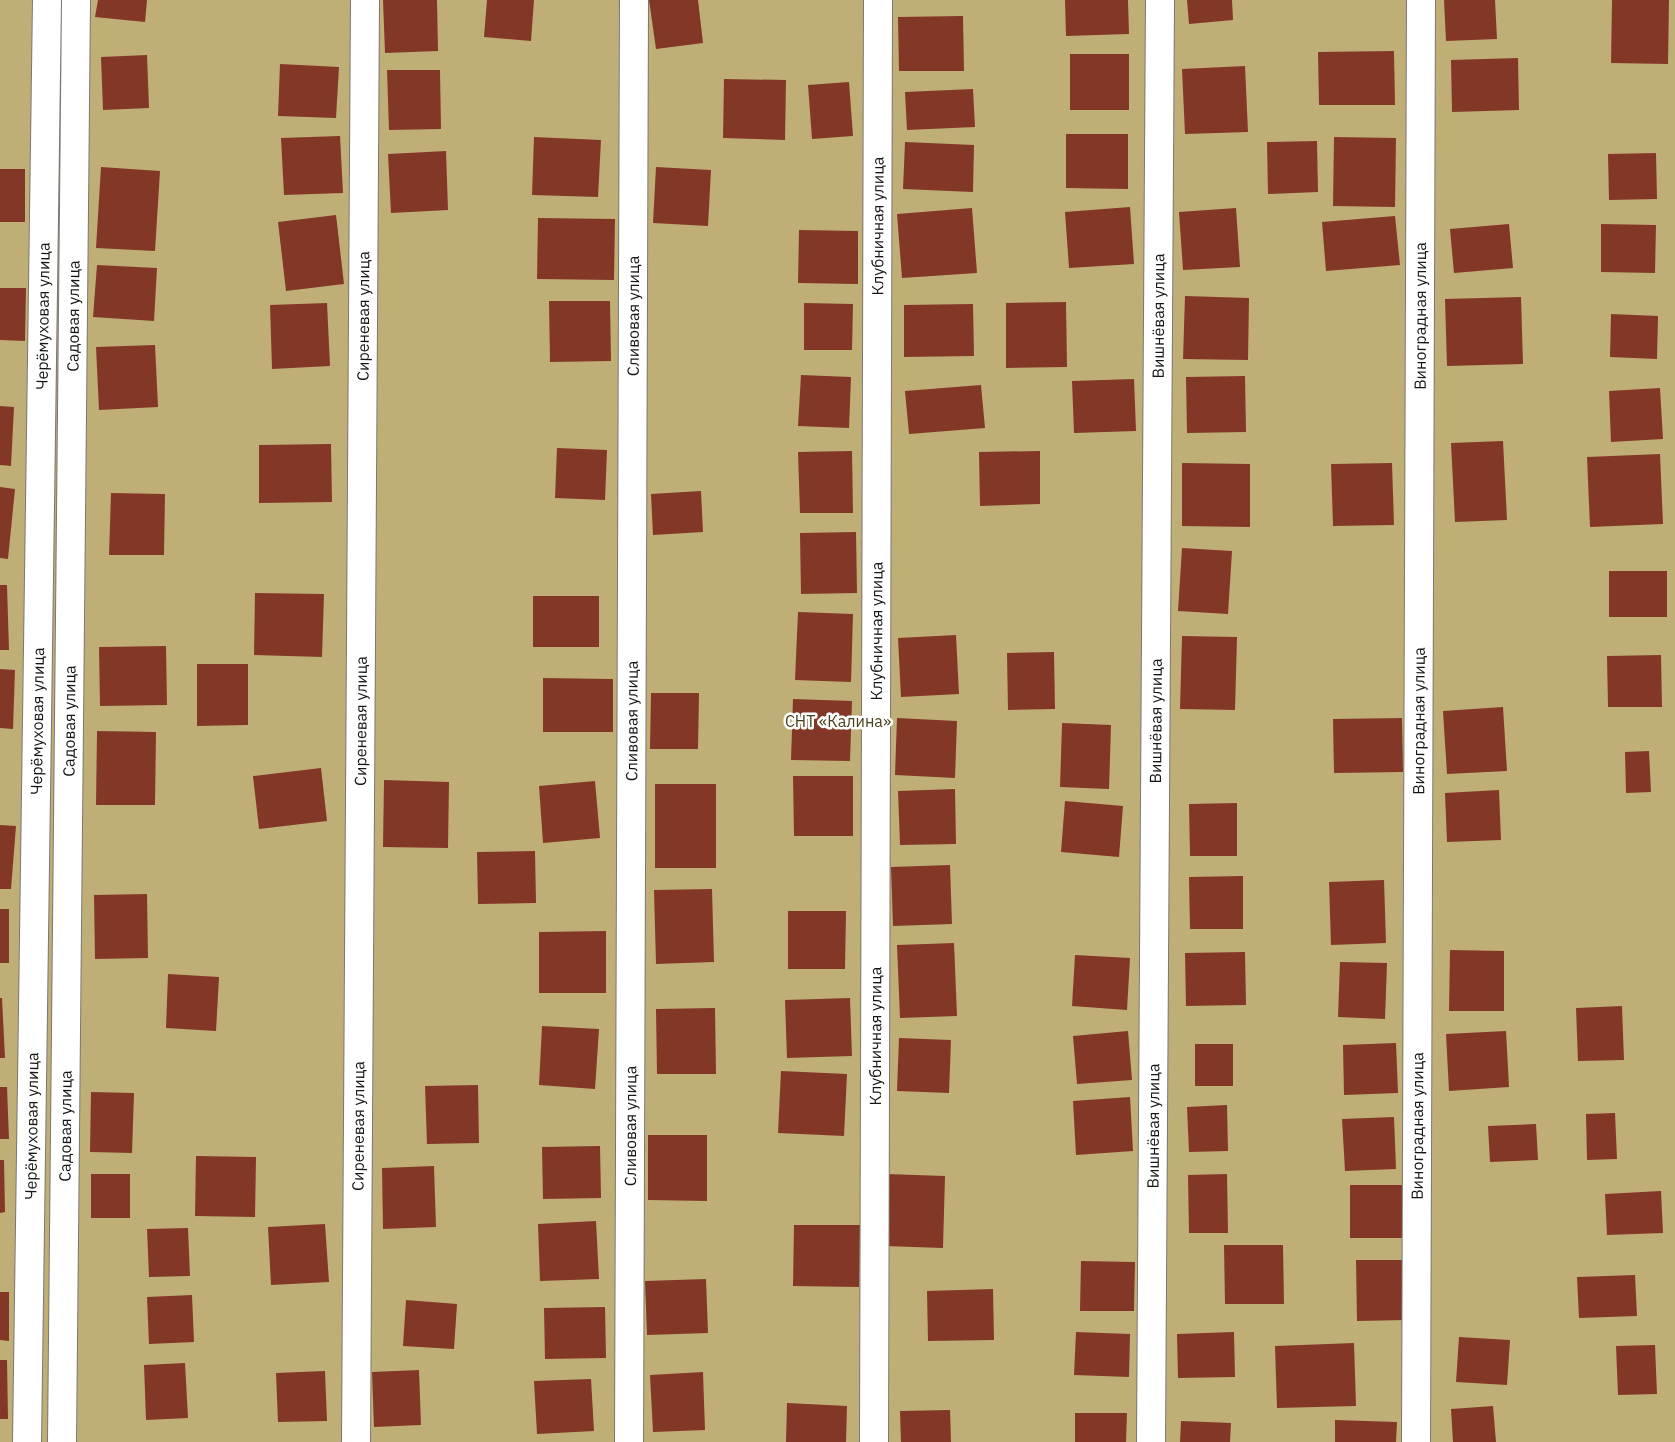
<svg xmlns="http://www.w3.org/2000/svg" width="1675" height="1442" font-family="'IBM Plex Sans',sans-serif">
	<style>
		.green { fill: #c0ae77 }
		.building { fill: #833827 }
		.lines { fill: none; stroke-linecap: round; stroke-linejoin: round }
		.street-casing { stroke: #7c7774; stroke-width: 30 }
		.street { stroke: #fff; stroke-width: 28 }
		.labels { text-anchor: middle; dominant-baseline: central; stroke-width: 5; stroke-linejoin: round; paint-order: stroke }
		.street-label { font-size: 16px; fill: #171615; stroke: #fff }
		.park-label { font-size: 16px; fill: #493e1a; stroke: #fff }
	</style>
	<rect width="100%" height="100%" fill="#e4dfdc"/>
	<rect class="green" x="0" y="0" width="1675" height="1442"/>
	<g class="building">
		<polygon points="98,0 147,0 145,22 95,17"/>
		<polygon points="383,0 437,0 438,51 385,53"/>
		<polygon points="487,0 534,0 531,41 484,37"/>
		<polygon points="649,0 698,0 703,43 656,49"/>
		<polygon points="1065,0 1128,0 1129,34 1066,36"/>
		<polygon points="1187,0 1232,0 1233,20 1189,24"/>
		<polygon points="1444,0 1495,0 1497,39 1446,41"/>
		<polygon points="1612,0 1669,0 1668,64 1611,63"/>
		<polygon points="963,16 964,71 899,71 898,17"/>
		<polygon points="1394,51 1395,105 1319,105 1318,52"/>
		<rect x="1070" y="54" width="59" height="56"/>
		<polygon points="147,55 149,108 103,110 101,57"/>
		<polygon points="1518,58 1519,110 1452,112 1451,60"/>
		<polygon points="280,64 339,67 336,118 278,116"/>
		<polygon points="1245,66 1248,132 1185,134 1182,69"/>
		<polygon points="387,70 440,70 441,129 389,130"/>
		<polygon points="724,79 786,80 785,140 723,138"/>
		<polygon points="849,82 853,136 812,139 808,85"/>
		<polygon points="973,89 975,127 907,130 905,92"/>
		<polygon points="1066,134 1128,134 1128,189 1066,188"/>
		<polygon points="340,136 343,193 284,195 281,138"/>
		<polygon points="534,137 601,140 598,197 532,195"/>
		<polygon points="1334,137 1396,138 1395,207 1333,206"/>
		<polygon points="1317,141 1318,192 1268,194 1267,142"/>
		<polygon points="905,142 974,145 973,192 903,189"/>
		<polygon points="446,151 448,210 391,213 388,154"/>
		<polygon points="1656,153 1657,199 1609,200 1608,154"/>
		<polygon points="101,167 160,171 155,251 96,248"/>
		<polygon points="656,167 711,170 708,226 653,223"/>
		<rect x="0" y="169" width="25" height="53"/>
		<polygon points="1130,207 1134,264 1069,268 1065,212"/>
		<polygon points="972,208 977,273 902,278 897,214"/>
		<polygon points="1236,208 1240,267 1183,270 1179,212"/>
		<polygon points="336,215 344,284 286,291 278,222"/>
		<polygon points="1395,216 1400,265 1326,271 1322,222"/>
		<polygon points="538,218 615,219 614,280 537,279"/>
		<polygon points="1509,224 1513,268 1454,273 1450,229"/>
		<polygon points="1601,224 1656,225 1655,273 1601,272"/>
		<polygon points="799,230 858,231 858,284 798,283"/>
		<polygon points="97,265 157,268 154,321 93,317"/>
		<polygon points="0,288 26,288 25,341 0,340"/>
		<polygon points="1185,296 1249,298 1248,360 1183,359"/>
		<polygon points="1521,297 1523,364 1447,366 1445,299"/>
		<polygon points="549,301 610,301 611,361 550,362"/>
		<polygon points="1066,302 1067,367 1006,368 1006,303"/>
		<polygon points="327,303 330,366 272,369 270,305"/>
		<polygon points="804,303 853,304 852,350 804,350"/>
		<polygon points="973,304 974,356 904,357 904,305"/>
		<polygon points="1611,314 1658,316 1657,359 1610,357"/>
		<polygon points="155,345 158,407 99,410 96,347"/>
		<polygon points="801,375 851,377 849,428 798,426"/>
		<polygon points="1245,376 1246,432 1187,433 1186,377"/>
		<polygon points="1134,379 1136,431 1074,433 1072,381"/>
		<polygon points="981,385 985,428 909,434 905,391"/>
		<polygon points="1660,388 1663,439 1611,442 1609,391"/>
		<polygon points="0,406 14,407 11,466 0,465"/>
		<polygon points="1503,441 1507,520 1455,522 1451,443"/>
		<polygon points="331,444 332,502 259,503 259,445"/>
		<polygon points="557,448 607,450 605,500 555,498"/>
		<polygon points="852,451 853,513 800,513 798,452"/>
		<polygon points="1040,451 1040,504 980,506 979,452"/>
		<polygon points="1660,454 1663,524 1590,527 1587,457"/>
		<polygon points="1182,463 1250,464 1250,527 1182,526"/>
		<polygon points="1392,463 1394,525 1333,526 1331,464"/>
		<polygon points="0,487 15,489 8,559 0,558"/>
		<polygon points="701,491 703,532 653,535 651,494"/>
		<polygon points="111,493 165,494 164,555 109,555"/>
		<polygon points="856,532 857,593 801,594 800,533"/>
		<polygon points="1182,548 1232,551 1228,614 1178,611"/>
		<rect x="1609" y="571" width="58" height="46"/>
		<polygon points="0,585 7,585 9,650 0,650"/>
		<polygon points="255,593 324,594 322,657 254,655"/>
		<rect x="533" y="596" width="66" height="51"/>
		<polygon points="798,612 853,614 851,682 795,680"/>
		<polygon points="956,635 959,694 901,697 898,638"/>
		<polygon points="1182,636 1237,637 1235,710 1180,709"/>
		<polygon points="166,646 167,705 100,706 99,647"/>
		<polygon points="1054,652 1055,709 1008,710 1007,653"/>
		<polygon points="1661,655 1662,707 1608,707 1607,656"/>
		<polygon points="197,664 248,664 248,725 197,726"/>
		<polygon points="0,669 15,670 13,729 0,728"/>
		<polygon points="543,678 613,679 613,732 543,732"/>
		<polygon points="651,693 699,693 698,749 650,749"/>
		<polygon points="793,699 852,701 850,761 791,760"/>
		<polygon points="1503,707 1507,771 1447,774 1443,711"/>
		<polygon points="897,718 957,721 955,778 895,775"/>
		<polygon points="1402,718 1403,772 1334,773 1333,719"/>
		<polygon points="1062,723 1111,725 1109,789 1060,787"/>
		<polygon points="97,731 156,732 155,805 96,805"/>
		<polygon points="1649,751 1651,792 1626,793 1625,752"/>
		<polygon points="321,768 327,821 259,829 253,776"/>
		<polygon points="793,776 853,776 853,836 794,836"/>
		<polygon points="384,780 449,782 448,848 383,847"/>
		<polygon points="595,781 600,838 543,843 539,786"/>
		<rect x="655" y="784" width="61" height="84"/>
		<polygon points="955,789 956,844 900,845 898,791"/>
		<polygon points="1499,790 1501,840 1447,842 1445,793"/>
		<polygon points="1065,801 1123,806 1119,857 1061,852"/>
		<polygon points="1237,803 1237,856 1190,856 1189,804"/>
		<polygon points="0,825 16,826 11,889 0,889"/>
		<polygon points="535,851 536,903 478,904 477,852"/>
		<polygon points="950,865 952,924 893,926 891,867"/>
		<polygon points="1243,876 1243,929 1190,929 1189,877"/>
		<polygon points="1384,880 1386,943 1331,945 1329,882"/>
		<polygon points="712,889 714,962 656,964 654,890"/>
		<polygon points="147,894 148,958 95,959 94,895"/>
		<rect x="0" y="909" width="9" height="54"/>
		<polygon points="788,911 846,911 845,969 788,969"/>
		<polygon points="606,931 606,993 539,993 539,932"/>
		<polygon points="954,943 957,1016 900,1018 897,945"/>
		<polygon points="1450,950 1504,951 1504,1011 1449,1011"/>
		<polygon points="1245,952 1246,1005 1186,1006 1185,953"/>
		<polygon points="1075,955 1130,958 1127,1010 1072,1006"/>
		<polygon points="1340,962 1387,963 1385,1019 1338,1017"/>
		<polygon points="168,974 219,977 216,1031 166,1028"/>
		<polygon points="0,998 2,998 5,1058 0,1058"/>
		<polygon points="850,998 852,1056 787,1058 785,1000"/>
		<polygon points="1622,1006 1624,1060 1578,1061 1576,1008"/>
		<polygon points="715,1008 716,1074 657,1074 656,1009"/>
		<polygon points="542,1026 599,1029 595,1089 539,1085"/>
		<polygon points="1128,1031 1132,1080 1077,1084 1073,1036"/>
		<polygon points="1506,1031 1509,1087 1449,1091 1446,1034"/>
		<polygon points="899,1038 951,1040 949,1093 897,1091"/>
		<polygon points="1396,1043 1398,1093 1344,1095 1343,1045"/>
		<rect x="1195" y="1044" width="38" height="42"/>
		<polygon points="781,1071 847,1074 844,1136 778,1133"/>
		<polygon points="478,1085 479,1143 427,1144 425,1086"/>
		<polygon points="0,1087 7,1087 9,1139 0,1139"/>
		<polygon points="91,1092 134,1093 132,1153 90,1152"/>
		<polygon points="1130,1097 1133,1151 1076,1155 1073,1101"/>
		<polygon points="1227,1105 1228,1151 1189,1152 1187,1107"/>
		<polygon points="1615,1113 1617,1159 1587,1160 1586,1114"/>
		<polygon points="1394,1117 1396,1169 1345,1171 1342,1119"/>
		<polygon points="1536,1124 1538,1160 1490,1162 1488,1126"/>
		<polygon points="648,1135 707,1135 707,1201 648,1200"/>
		<polygon points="600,1146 601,1198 543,1199 542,1147"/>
		<polygon points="196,1156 256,1157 255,1217 195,1216"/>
		<polygon points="0,1160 4,1160 5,1212 0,1213"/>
		<polygon points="434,1166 436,1227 383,1229 382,1168"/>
		<rect x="91" y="1174" width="39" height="44"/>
		<polygon points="886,1174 945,1176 943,1248 884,1246"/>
		<polygon points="1227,1174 1228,1233 1189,1233 1188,1175"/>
		<rect x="1350" y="1185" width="52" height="53"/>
		<polygon points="1661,1191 1663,1233 1607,1235 1605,1194"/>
		<polygon points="596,1221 599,1279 540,1281 538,1224"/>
		<polygon points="325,1224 329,1282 271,1285 268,1227"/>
		<polygon points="794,1225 860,1225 859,1287 793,1286"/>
		<polygon points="188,1228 190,1276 149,1277 147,1229"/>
		<polygon points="1224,1245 1283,1245 1284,1304 1225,1304"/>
		<polygon points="1356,1260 1406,1260 1406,1320 1357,1321"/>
		<polygon points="1081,1261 1135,1262 1134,1311 1080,1311"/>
		<polygon points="1635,1275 1637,1316 1579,1318 1577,1277"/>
		<polygon points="706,1279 708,1333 647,1335 645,1281"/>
		<polygon points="993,1289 994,1340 928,1341 927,1291"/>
		<polygon points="0,1292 9,1292 9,1341 0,1340"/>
		<polygon points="192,1295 194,1342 149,1344 147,1297"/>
		<polygon points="406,1300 457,1304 454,1349 403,1346"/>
		<polygon points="605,1307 606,1358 545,1359 544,1308"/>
		<polygon points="1076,1332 1130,1334 1129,1377 1074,1375"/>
		<polygon points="1234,1332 1235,1377 1178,1378 1177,1334"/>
		<polygon points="1459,1337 1510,1340 1507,1385 1456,1382"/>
		<polygon points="1354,1343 1356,1406 1277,1408 1275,1346"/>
		<polygon points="1655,1345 1657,1394 1618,1395 1616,1346"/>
		<polygon points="0,1360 7,1360 8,1419 0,1419"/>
		<polygon points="185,1363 188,1418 146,1420 144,1365"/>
		<polygon points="419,1370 421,1425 374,1427 372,1372"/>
		<polygon points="325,1371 327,1421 278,1422 276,1373"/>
		<polygon points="703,1372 705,1430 653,1432 650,1375"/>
		<polygon points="591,1379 594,1431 537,1434 534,1381"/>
		<polygon points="787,1403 847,1406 846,1442 786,1442"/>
		<polygon points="1493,1406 1496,1442 1453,1442 1451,1409"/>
		<polygon points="950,1410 951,1442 901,1442 900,1411"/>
		<polygon points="1075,1413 1127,1413 1126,1442 1075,1442"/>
		<polygon points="1335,1420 1397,1422 1396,1442 1335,1442"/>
		<polygon points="1181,1421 1231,1423 1230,1442 1180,1442"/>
	</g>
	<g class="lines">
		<defs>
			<g id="street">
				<path id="s1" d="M27,1442l20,-1442"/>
				<path id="s2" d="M62,1442l14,-1442"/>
				<path id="s3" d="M356,1442l9,-1442"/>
				<path id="s4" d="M629,1442l5,-1442"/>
				<path id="s5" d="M874,1442l4,-1442"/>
				<path id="s6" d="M1151,1442l9,-1442"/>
				<path id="s7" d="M1416,1442l5,-1442"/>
			</g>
		</defs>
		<use href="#street" class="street-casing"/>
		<use href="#street" class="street"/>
	</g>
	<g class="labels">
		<g class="street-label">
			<text stroke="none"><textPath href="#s5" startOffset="1216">Клубничная улица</textPath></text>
			<text stroke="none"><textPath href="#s1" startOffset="1126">Черёмуховая улица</textPath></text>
			<text stroke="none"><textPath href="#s2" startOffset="1126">Садовая улица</textPath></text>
			<text stroke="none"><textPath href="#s3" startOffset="1126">Сиреневая улица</textPath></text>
			<text stroke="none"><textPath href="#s4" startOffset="1126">Сливовая улица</textPath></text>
			<text stroke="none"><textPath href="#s6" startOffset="1126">Вишнёвая улица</textPath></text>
			<text stroke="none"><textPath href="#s7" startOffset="1126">Виноградная улица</textPath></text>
			<text stroke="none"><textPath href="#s5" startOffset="811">Клубничная улица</textPath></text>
			<text stroke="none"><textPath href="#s1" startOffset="721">Черёмуховая улица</textPath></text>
			<text stroke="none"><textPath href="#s2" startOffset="721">Садовая улица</textPath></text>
			<text stroke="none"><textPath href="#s3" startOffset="721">Сиреневая улица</textPath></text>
			<text stroke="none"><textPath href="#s4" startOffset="721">Сливовая улица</textPath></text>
			<text stroke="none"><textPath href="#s6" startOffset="721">Вишнёвая улица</textPath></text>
			<text stroke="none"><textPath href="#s7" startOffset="721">Виноградная улица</textPath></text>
			<text stroke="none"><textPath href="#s5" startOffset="406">Клубничная улица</textPath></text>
			<text stroke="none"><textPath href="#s1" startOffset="316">Черёмуховая улица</textPath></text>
			<text stroke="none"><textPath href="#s2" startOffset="316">Садовая улица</textPath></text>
			<text stroke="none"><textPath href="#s3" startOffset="316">Сиреневая улица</textPath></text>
			<text stroke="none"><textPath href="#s4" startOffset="316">Сливовая улица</textPath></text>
			<text stroke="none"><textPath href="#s6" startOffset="316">Вишнёвая улица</textPath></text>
			<text stroke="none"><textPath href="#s7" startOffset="316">Виноградная улица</textPath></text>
		</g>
		<g class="park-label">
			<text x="838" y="721">СНТ «Калина»</text>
		</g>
	</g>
</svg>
